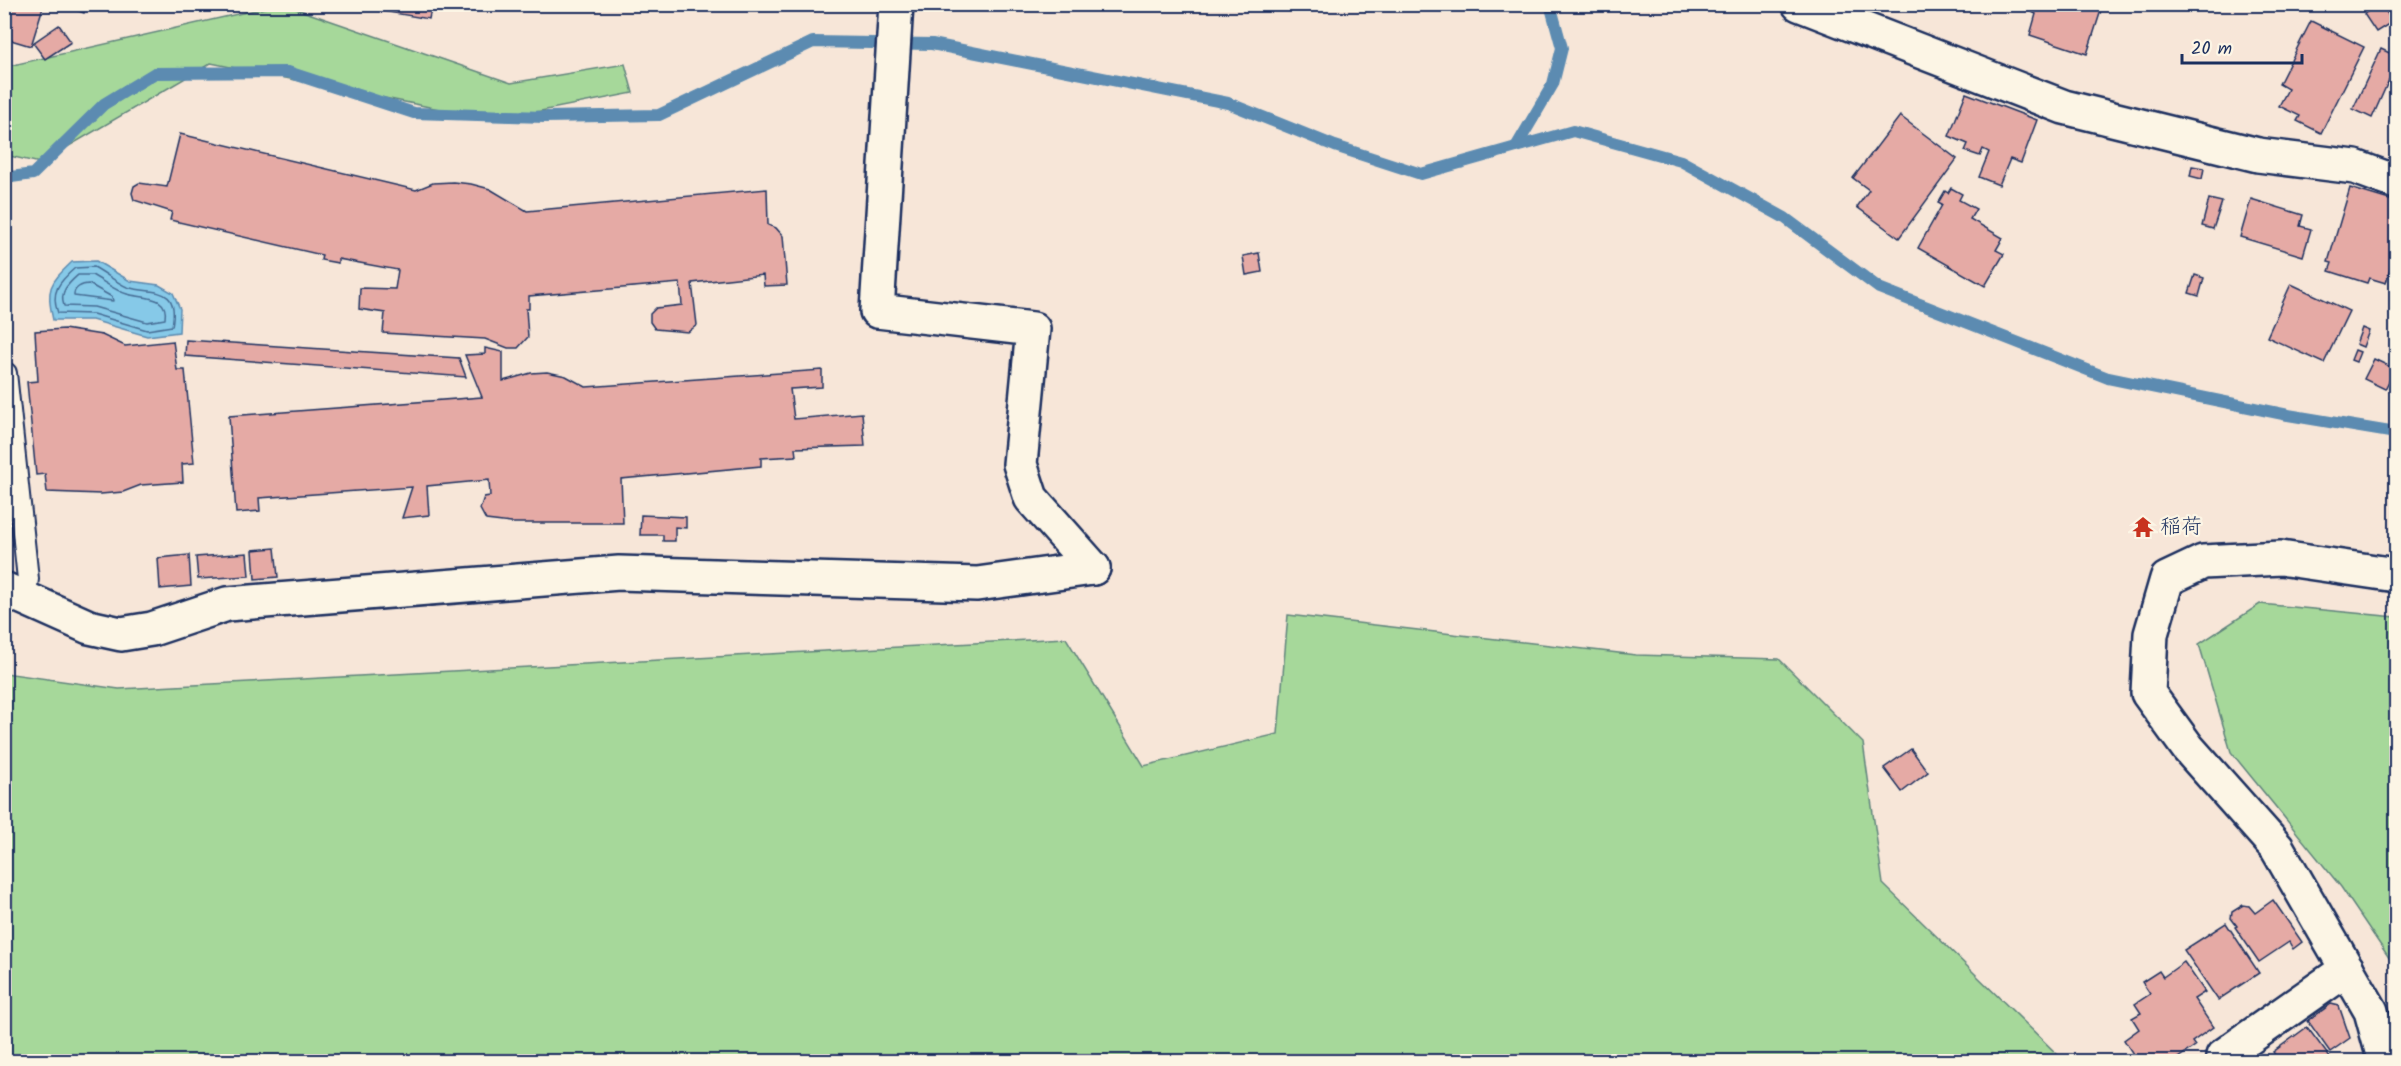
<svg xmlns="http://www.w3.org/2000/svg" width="2401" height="1066" font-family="Kalam,'Klee One',sans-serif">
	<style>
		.green { fill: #a6d89a; stroke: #60847c; stroke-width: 1.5 }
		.water { fill: #86c9e8; stroke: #5b8bb1; stroke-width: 1.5 }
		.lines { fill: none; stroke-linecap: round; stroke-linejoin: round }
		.shore { stroke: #466d95; stroke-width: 1.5 }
		.stream { stroke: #5b8bb1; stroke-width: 12 }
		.building { fill: #e5aaa5; stroke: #1b2f5e; stroke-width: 1.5 }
		.lane-casing { stroke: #1b2f5e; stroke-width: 24 }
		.street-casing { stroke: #1b2f5e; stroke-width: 38 }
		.lane { stroke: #fcf5e5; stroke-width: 20 }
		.street { stroke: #fcf5e5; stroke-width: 33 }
		.labels { text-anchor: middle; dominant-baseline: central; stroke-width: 4.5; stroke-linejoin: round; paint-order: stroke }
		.poi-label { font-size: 21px; fill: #1b2f5e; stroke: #fcf5e5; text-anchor: start }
	</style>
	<rect width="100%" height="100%" fill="#f7e6d8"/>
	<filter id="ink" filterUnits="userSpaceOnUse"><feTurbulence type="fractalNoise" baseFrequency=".0167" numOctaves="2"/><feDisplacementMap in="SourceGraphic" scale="12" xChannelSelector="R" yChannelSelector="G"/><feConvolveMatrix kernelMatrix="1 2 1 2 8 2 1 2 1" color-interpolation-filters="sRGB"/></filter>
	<g filter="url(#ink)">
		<g class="green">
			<polygon points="282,4 511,83 625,64 633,93 494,120 211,63 40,163 5,155 4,67"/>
			<polygon points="2260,604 2396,617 2396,968 2341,887 2231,752 2199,644"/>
			<polygon points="1288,615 1636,655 1779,659 1863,743 1883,884 2064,1061 5,1061 5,673 119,689 1066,638 1144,766 1278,734"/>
		</g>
		<path class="water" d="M96,261l34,20 29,4 14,8 7,16 -1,23 -32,4 -55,-16h-39c-7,-32 -4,-36 19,-58z"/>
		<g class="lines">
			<g class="shore">
				<path d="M94,267c11,6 22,15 33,20 25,8 53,-3 45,39l-25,4 -54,-16 -35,-1c-8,-21 1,-31 17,-45z"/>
				<path d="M92,275c11,6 23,16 35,19 16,5 42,0 38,25l-18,3 -53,-15 -30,-1c-5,-14 4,-22 14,-31z"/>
				<path d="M89,284l23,13 1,4 -39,-5c-1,-8 8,-12 15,-12z"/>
			</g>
			<g class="stream">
				<polyline points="1516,147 1553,84 1562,48 1550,4"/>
				<polyline points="4,178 33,174 104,104 155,73 288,72 414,113 545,117 659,115 813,42 932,44 1228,103 1335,146 1421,174 1573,131 1681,161 1785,218 1879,288 2108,378 2288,415 2396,433"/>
			</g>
		</g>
		<g class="building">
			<polygon points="4,4 34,4 43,7 31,46 4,38"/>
			<polygon points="61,4 86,4 84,13"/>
			<polygon points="383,4 432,4 429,19 382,11"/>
			<polygon points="2034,4 2103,4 2087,54 2030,35 2036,14 2032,12"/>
			<polygon points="2379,4 2382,4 2392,22 2376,32 2364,14"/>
			<polygon points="2311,21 2364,47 2321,133 2297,121 2300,116 2279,106 2288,89 2279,84"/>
			<polygon points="59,25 71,42 45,59 33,43"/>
			<polygon points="2381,49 2396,56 2396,64 2372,118 2353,109"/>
			<polygon points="1966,93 2037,120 2021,163 2010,159 1999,185 1979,177 1989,152 1983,149 1980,156 1965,151 1968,144 1949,136"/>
			<polygon points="1900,116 1957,159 1899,238 1857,207 1869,190 1853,178"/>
			<polygon points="180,134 416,190 433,183 453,182 471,184 490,189 527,211 767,189 768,225 776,228 783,236 787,285 764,286 763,275 692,283 697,325 688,332 655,329 650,322 650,314 656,308 682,305 680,283 529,296 529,309 526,309 528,337 518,348 508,348 485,339 383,333 385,313 359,309 360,288 395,289 398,270 338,259 338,263 321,260 322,255 170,220 172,212 134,200 132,193 134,186 139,183 167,187"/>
			<polygon points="2192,166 2204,168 2202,179 2190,176"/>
			<polygon points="1951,188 1962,194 1959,200 1976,209 1970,219 2003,238 1996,250 2004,254 1985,286 1918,248 1942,205 1938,203 1945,191 1948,193"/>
			<polygon points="2350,188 2396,202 2396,250 2386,283 2369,278 2367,283 2329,271 2332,263 2328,262"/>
			<polygon points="2209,199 2222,202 2213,229 2202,226"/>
			<polygon points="2251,199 2303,215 2300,226 2311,229 2303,256 2240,237"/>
			<polygon points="1259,253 1262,272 1246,275 1243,256"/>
			<polygon points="2195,275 2204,278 2199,296 2189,293"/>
			<polygon points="2291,284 2349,311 2324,363 2267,337"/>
			<polygon points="2362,328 2369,331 2363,347 2356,344"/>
			<polygon points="64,329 102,335 125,346 173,341 177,370 185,370 194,463 182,464 183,482 141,485 123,492 101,494 47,492 45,474 36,475 27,382 38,381 35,331"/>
			<polygon points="186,340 459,358 466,377 185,356"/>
			<polygon points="485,348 503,352 503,381 531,373 547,372 566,376 586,387 822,370 822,387 790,389 794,419 862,413 865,446 795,448 796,456 761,458 761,466 621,479 623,523 511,523 486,520 480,509 484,497 490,496 489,480 427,486 429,515 402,518 412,487 259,498 260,511 236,513 229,416 482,397 465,355 485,354"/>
			<polygon points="2355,350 2360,352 2356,362 2351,360"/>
			<polygon points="2374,359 2395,369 2385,389 2364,379"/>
			<polygon points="641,515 686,517 686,528 675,527 675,541 663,541 663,535 640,535"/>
			<polygon points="275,548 278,577 255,579 253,550"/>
			<polygon points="247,553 249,576 198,579 196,557"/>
			<polygon points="189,555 191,586 160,589 158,558"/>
			<polygon points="1911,749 1928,772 1902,792 1884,768"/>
			<polygon points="2273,900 2302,942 2293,949 2289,942 2259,962 2235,927 2237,926 2231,918 2232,912 2243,905 2249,906 2255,913"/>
			<polygon points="2226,923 2259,973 2218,1000 2184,950"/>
			<polygon points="2184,962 2205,992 2194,999 2213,1027 2192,1042 2195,1046 2172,1062 2138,1062 2124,1040 2139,1029 2132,1018 2141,1013 2135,1004 2150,994 2142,982 2159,971 2163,977"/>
			<polygon points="2331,1004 2339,1006 2350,1038 2330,1052 2308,1021"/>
			<polygon points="2307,1027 2331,1059 2327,1062 2280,1062 2273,1052"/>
		</g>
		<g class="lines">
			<defs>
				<polyline id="lane" points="6,373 28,579 25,598"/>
				<g id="street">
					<polyline points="896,4 877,311 1033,329 1020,464 1031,498 1093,568"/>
					<polyline points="1799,4 2064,107 2258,155 2355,167 2396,182"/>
					<polyline points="4,589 89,627 121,634 152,629 227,604 619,573 977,584 1093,568"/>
					<polyline points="2223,1056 2347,969"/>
					<polyline points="2385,1062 2371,1011 2277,848 2188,748 2148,693 2151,634 2167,579 2203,562 2281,558 2396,575"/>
				</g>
			</defs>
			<use href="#lane" class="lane-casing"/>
			<use href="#street" class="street-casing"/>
			<use href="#lane" class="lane"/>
			<use href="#street" class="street"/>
		</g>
	</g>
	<defs>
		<symbol id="temple-bare" viewBox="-9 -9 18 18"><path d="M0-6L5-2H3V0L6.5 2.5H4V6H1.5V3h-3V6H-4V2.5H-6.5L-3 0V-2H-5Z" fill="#c8321e" stroke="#fcf5e5" stroke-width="2.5" paint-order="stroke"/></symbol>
	</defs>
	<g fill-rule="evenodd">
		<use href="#temple-bare" x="2128" y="512" width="30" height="30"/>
	</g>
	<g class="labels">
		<g class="poi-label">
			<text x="2160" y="527">稲荷</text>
		</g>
	</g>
	<rect width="2401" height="1066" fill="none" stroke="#fcf5e5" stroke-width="24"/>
	<rect x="12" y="12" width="2377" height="1042" fill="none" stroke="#1b2f5e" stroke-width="2" filter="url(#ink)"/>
	<path d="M2182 54v9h120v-9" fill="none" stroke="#1b2f5e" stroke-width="3"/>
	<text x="2191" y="54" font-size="18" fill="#1b2f5e" stroke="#fcf5e5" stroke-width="4.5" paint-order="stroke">20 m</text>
</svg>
